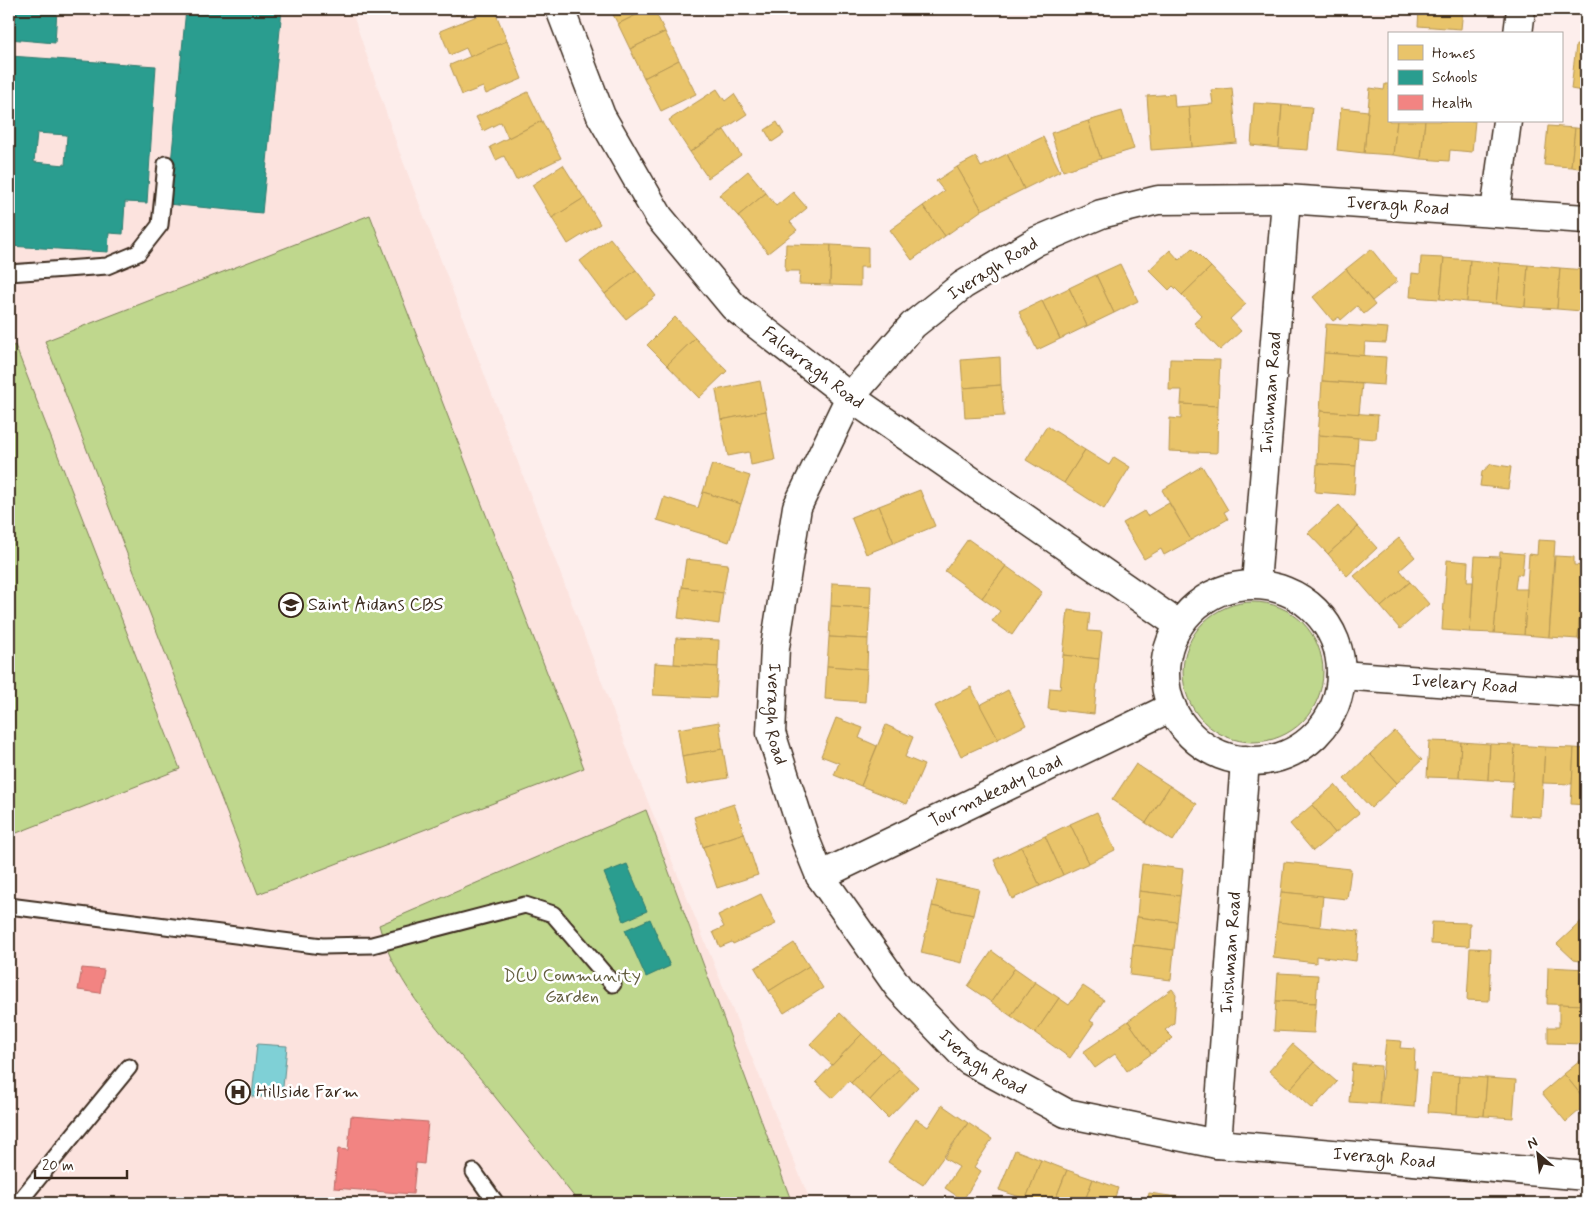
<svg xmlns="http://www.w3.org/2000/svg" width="1595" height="1212" font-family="Mynerve,sans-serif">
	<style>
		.built { fill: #fce3de }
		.green { fill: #bfd78d; stroke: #7d8056 }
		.water { fill: #7fd0d6; stroke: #648e8c }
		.homes { fill: #e9c46a; stroke: #b59653 }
		.schools { fill: #2a9d8f; stroke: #2f7a6d; fill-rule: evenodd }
		.health { fill: #f28482; stroke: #bb6964 }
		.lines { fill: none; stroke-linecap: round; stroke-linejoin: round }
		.service-casing { stroke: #3b2a1e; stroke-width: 19 }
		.minor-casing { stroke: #3b2a1e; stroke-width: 31 }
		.service { stroke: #fff; stroke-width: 15 }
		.minor { stroke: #fff; stroke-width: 28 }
		.labels { text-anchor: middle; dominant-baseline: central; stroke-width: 5; stroke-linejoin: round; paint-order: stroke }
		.street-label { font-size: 18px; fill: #3b2a1e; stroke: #fff }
		.poi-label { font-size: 18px; fill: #3b2a1e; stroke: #fff; text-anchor: start }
		.park-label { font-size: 18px; fill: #635e3f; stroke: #fff }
	</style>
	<rect width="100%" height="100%" fill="#fdeeec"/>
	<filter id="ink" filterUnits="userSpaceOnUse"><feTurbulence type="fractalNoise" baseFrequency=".02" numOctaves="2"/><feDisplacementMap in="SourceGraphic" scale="10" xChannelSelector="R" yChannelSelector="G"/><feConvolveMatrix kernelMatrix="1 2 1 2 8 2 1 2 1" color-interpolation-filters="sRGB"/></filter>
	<g filter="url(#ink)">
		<polygon class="built" points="9,9 351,9 398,148 640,782 811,1203 9,1203"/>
		<g class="green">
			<polygon points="370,215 584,768 258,894 45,341"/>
			<polygon points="15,345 180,769 9,836 9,348"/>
			<circle cx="1253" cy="672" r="70"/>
			<path d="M646,810l146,393h-213c-31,-40 -63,-80 -95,-120 -40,-48 -89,-96 -105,-158z"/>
		</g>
		<polygon class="water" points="257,1044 287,1046 282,1097 252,1097"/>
		<g class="homes">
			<polygon points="453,9 471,9 456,15"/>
			<polygon points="494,9 507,41 470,57 466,48 450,55 440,31"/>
			<polygon points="610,9 648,9 618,24"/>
			<polygon points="648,9 654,9 665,32 630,49 618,24"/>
			<polygon points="1419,9 1463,9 1461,29 1418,26"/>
			<polygon points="665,32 679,60 644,78 630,49"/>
			<polygon points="507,41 522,79 486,94 483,87 462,95 450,65"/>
			<polygon points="1576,45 1586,46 1582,91 1571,89"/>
			<polygon points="679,60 696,94 661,111 644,78"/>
			<polygon points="1385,84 1389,84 1389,121 1397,121 1393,155 1364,153 1370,88 1384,90"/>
			<polygon points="1232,88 1237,143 1192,147 1189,106 1213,104 1211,90"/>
			<polygon points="717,89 725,101 734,94 747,114 690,152 669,120"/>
			<polygon points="528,92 542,121 508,138 501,122 483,131 476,117"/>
			<polygon points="1174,94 1175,107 1189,106 1192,147 1151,150 1147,96"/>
			<polygon points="1254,103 1282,105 1279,148 1251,145"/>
			<polygon points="1282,105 1312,107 1308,150 1279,148"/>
			<polygon points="1341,108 1368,111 1364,153 1337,150"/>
			<polygon points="1122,111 1134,149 1101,159 1088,121"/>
			<polygon points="542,121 561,158 516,180 504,156 496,160 490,147"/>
			<polygon points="1088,121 1101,159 1063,171 1051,133"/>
			<polygon points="1397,121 1425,121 1421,159 1393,155"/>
			<polygon points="1425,121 1475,121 1472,152 1450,150 1449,161 1421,159"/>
			<polygon points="777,122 784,134 772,142 765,130"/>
			<polygon points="1548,126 1575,128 1571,167 1544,165"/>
			<polygon points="1575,128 1586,129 1586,169 1571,167"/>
			<polygon points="724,130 741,155 708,178 690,152"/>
			<polygon points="1043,137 1060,171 1024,189 1007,154"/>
			<polygon points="1007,154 1024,189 982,210 957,167 976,157 981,167"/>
			<polygon points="563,165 584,198 552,218 532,185"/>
			<polygon points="957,167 982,210 945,236 923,206 944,191 936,181"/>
			<polygon points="748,171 766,193 738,216 719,195"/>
			<polygon points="793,192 807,208 790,222 797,230 768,253 738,216 766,193 776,206"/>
			<polygon points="584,198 600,224 568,244 552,218"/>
			<polygon points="923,206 945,236 912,260 890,230"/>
			<polygon points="610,238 636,270 605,294 580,261"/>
			<polygon points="786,244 831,245 830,285 799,284 800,271 785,271"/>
			<polygon points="831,245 868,247 868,267 860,267 860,286 830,285"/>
			<polygon points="1192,248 1211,267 1182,295 1173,286 1169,290 1149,270 1170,250 1179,260"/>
			<polygon points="1371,249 1397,281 1372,301 1346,269"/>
			<polygon points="1421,257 1444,258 1440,299 1410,297 1412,273 1420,274"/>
			<polygon points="1444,258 1470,260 1467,302 1440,299"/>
			<polygon points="1470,260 1500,263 1496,304 1467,302"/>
			<polygon points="1500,263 1528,265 1525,307 1496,304"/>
			<polygon points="1120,264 1138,301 1114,313 1096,275"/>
			<polygon points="1528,265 1560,268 1557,309 1525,307"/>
			<polygon points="1211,267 1246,304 1230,319 1241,331 1220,350 1194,323 1202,316 1182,295"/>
			<polygon points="1560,268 1586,270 1582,311 1557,309"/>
			<polygon points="1346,269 1375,305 1364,314 1357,306 1341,320 1339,317 1333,321 1313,297"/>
			<polygon points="636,270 656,296 626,319 605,294"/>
			<polygon points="1096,275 1114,313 1087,326 1069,288"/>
			<polygon points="1069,288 1087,326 1060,339 1042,301"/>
			<polygon points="1042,301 1060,339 1037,350 1019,312"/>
			<polygon points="675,317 695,338 667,365 647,345"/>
			<polygon points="1326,324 1388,328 1386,343 1365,342 1364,356 1324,353"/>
			<polygon points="695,338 727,371 699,398 667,365"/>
			<polygon points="1324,353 1386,357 1384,385 1322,381"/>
			<polygon points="1000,357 1001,385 963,388 961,360"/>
			<polygon points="1170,359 1220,360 1218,406 1181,404 1182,390 1169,390"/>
			<polygon points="760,381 766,411 721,420 716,390"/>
			<polygon points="1322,381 1362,384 1359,414 1320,411"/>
			<polygon points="1001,385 1004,416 965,418 963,388"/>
			<polygon points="1181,404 1218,406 1217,453 1169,451 1170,418 1181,419"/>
			<polygon points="766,411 775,460 751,465 749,452 728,456 721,420"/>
			<polygon points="1320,411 1378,415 1376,439 1318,435"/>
			<polygon points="1047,426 1085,450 1064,483 1026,460"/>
			<polygon points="1318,435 1358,438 1356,466 1317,464"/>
			<polygon points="1085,450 1109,465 1114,457 1130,467 1104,509 1064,483"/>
			<polygon points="712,464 750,476 741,504 703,492"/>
			<polygon points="1317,464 1356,466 1354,495 1315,492"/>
			<polygon points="1491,464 1511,467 1508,489 1480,486 1482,472"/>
			<polygon points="1202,466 1228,510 1224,512 1228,519 1191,540 1162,490"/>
			<polygon points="920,490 935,526 894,543 879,506"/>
			<polygon points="703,492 741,504 729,542 657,520 664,497 698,508"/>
			<polygon points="1169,503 1191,540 1164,555 1161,549 1144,559 1123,523 1144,511 1147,516"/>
			<polygon points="1339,505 1358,527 1328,554 1308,533"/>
			<polygon points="879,506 894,543 866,554 851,517"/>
			<polygon points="1358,527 1377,548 1347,576 1328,554"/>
			<polygon points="1399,538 1415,557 1400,570 1410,582 1381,607 1354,576"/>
			<polygon points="968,539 1006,566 982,598 945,571"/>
			<polygon points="1538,540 1555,541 1549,637 1524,635 1529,554 1537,555"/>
			<polygon points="1500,552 1524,554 1522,575 1517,574 1515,589 1527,589 1524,635 1494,633"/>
			<polygon points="1475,556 1500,557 1494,633 1470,632"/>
			<polygon points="1555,556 1574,557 1574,565 1583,566 1578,639 1549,637"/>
			<polygon points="686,559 728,564 723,593 682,587"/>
			<polygon points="1447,560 1468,562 1467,582 1473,582 1470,632 1442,630"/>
			<polygon points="1006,566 1042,592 1012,635 992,621 1000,611 982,598"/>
			<polygon points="1410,582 1429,604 1400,629 1381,607"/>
			<polygon points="832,583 871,585 870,608 831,606"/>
			<polygon points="682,587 723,593 719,624 678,618"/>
			<polygon points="1581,597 1586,597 1586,639 1578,639"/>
			<polygon points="831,606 870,608 868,639 829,637"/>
			<polygon points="1068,610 1090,613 1088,631 1102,632 1099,659 1063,655"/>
			<polygon points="829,637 868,639 867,669 827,666"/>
			<polygon points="676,638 719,640 718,667 674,664"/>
			<polygon points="1063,655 1099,659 1094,714 1048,709 1050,688 1060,689"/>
			<polygon points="655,663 718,667 716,698 653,695"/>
			<polygon points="827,666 867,669 865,702 825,699"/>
			<polygon points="971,687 998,739 961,756 935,706"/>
			<polygon points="1008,690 1026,725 998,739 980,705"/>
			<polygon points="836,718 863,728 859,738 877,746 861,786 834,775 839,763 821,756"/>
			<polygon points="719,722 723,749 682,756 678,729"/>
			<polygon points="886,725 913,737 905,757 924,765 907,804 861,786"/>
			<polygon points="1395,731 1422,760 1397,783 1370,754"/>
			<polygon points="1429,741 1461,742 1459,778 1427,777"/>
			<polygon points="1461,742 1490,744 1488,780 1459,778"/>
			<polygon points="1490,744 1515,745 1513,781 1488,780"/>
			<polygon points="1515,745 1545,747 1541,817 1511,815"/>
			<polygon points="1545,747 1574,748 1572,784 1543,783"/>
			<polygon points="1574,748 1586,749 1586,805 1571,804"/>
			<polygon points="723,749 728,778 687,785 682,756"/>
			<polygon points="1370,754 1397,783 1371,808 1344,779"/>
			<polygon points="1136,764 1170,786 1146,823 1112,800"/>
			<polygon points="1335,785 1359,813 1335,833 1312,805"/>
			<polygon points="1170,786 1197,804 1173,841 1146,823"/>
			<polygon points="734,804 744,833 703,847 694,817"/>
			<polygon points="1312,805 1335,833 1313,851 1290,824"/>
			<polygon points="1097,812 1115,850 1089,863 1070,824"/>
			<polygon points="1070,824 1089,863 1063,875 1045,836"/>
			<polygon points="744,833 758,875 717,888 703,847"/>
			<polygon points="1045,836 1063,875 1040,886 1021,847"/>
			<polygon points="1021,847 1040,886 1012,899 994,860"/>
			<polygon points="1284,862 1351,869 1347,899 1281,892"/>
			<polygon points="1142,864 1183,869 1180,896 1139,891"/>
			<polygon points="938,880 979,889 973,915 932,906"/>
			<polygon points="1139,891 1180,896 1177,922 1137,917"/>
			<polygon points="1281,892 1323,896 1320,927 1277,922"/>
			<polygon points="761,894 776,924 733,944 732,942 720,947 713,932 724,927 718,915"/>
			<polygon points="932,906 973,915 962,963 921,953"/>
			<polygon points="1137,917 1177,922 1174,950 1133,945"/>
			<polygon points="1586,917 1586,962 1574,960 1557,944"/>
			<polygon points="1277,922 1359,931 1356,961 1316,956 1316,963 1273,958"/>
			<polygon points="1432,922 1470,923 1469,946 1431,944"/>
			<polygon points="794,943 809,966 769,991 755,968"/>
			<polygon points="1133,945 1174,950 1171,980 1130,975"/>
			<polygon points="1470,948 1491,949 1489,1001 1467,1000"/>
			<polygon points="992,951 1015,968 991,1002 968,986"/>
			<polygon points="809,966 823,988 784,1013 769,991"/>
			<polygon points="1548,967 1586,969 1586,1005 1547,1004"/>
			<polygon points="1015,968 1035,982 1011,1016 991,1002"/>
			<polygon points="1278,973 1318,975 1316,1003 1276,1001"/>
			<polygon points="1035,982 1059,998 1035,1033 1011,1016"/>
			<polygon points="1083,986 1104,1000 1090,1021 1094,1023 1070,1058 1035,1033 1059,998 1069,1005"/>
			<polygon points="1172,989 1176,994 1174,1023 1165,1030 1173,1038 1151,1054 1128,1021"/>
			<polygon points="1276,1001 1316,1003 1314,1033 1274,1031"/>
			<polygon points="1559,1004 1586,1005 1586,1044 1548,1043 1548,1027 1559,1027"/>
			<polygon points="840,1013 862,1034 832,1065 810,1044"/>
			<polygon points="1128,1021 1151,1054 1127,1071 1115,1054 1095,1068 1083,1052"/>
			<polygon points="862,1034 881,1052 851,1083 849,1081 833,1098 816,1082"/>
			<polygon points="1386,1040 1401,1041 1400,1048 1415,1049 1414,1069 1417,1069 1414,1107 1379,1104"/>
			<polygon points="1293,1044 1314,1062 1290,1089 1269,1071"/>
			<polygon points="881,1052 899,1069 870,1100 851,1083"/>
			<polygon points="1586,1056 1586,1101 1564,1074"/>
			<polygon points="1314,1062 1337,1082 1312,1109 1290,1089"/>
			<polygon points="1352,1064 1381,1066 1379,1104 1349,1102"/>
			<polygon points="899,1069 918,1087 888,1118 870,1100"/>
			<polygon points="1431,1074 1459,1076 1457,1114 1428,1112"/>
			<polygon points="1564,1074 1586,1101 1586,1105 1566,1122 1542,1093"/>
			<polygon points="1459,1076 1487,1078 1484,1116 1457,1114"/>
			<polygon points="1487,1078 1516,1080 1513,1118 1484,1116"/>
			<polygon points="942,1105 968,1123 923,1185 888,1162 916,1119 928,1127"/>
			<polygon points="968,1123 992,1139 974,1167 981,1171 963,1200 945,1188 959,1167 944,1158"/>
			<polygon points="1015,1150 1041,1160 1026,1199 999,1190"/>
			<polygon points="1041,1160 1067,1170 1054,1203 1036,1203 1026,1199"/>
			<polygon points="1067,1170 1093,1179 1084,1203 1054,1203"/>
			<polygon points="1093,1179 1118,1188 1113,1203 1084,1203"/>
			<polygon points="1149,1193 1177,1197 1176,1203 1147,1203"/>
			<polygon points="1177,1197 1210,1202 1210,1203 1176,1203"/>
			<polygon points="1227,1200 1252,1203 1226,1203"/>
		</g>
		<g class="schools">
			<polygon points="9,9 57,9 55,43 9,39"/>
			<polygon points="186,9 282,9 262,213 167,204"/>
			<path d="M10,56l146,10 -9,137 -22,-1 -2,32 -14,-1 -1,19 -99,-6zM37,133l30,2 -2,30 -31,-3z"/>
			<polygon points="627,864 647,911 624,921 604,873"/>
			<polygon points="650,919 670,966 646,977 625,930"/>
		</g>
		<g class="health">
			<polygon points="82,968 104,970 100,993 78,990"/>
			<polygon points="351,1116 428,1122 424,1164 416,1163 413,1194 334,1188 338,1149 348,1150"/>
		</g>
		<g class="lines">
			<defs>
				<g id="service">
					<polyline points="9,273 107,266 138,253 160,225 166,164"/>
					<polyline points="9,906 322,946 372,945 525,905 553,914 613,984"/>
					<polyline points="474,1172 496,1203"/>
					<polyline points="18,1203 129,1067"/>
				</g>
				<g id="minor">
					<path id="s1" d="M560,9l41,107 58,101 75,90 116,90 329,228"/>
					<polyline points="1518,34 1521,9"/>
					<polyline points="1495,212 1507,121"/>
					<path id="s2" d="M1586,219l-300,-20 -128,1 -57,14 -64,27 -74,44 -50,40 -63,72 -53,110 -22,140 -4,86 34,106 15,37 79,112 69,72 98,53 151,31 369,32"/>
					<path id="s3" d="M1256,584l30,-385"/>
					<circle cx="1253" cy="673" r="88"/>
					<path id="s4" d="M1341,675l245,18"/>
					<path id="s5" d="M820,876l352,-169"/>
					<path id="s6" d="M1217,1144l28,-384"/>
				</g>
			</defs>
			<use href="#service" class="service-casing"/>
			<use href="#minor" class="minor-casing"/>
			<use href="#service" class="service"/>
			<use href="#minor" class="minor"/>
		</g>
	</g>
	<defs>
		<symbol id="school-ring" viewBox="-11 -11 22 22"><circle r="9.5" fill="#fff" stroke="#3b2a1e" stroke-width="1.5"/><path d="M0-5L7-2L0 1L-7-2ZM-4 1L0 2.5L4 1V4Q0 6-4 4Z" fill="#3b2a1e"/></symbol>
		<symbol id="hospital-ring" viewBox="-11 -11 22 22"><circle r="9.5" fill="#fff" stroke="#3b2a1e" stroke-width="1.5"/><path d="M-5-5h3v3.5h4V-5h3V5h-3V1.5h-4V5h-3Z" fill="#3b2a1e"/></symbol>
	</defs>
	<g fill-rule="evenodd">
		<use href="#school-ring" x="277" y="591" width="28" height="28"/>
		<use href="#hospital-ring" x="224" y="1078" width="28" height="28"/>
	</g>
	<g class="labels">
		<g class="street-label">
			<text transform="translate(1398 206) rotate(4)">Iveragh Road</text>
			<text transform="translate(993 269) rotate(-32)">Iveragh Road</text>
			<text stroke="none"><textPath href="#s1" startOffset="448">Falcarragh Road</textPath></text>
			<text stroke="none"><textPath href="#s3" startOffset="192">Inishmaan Road</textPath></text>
			<text stroke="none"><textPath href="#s4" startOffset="124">Iveleary Road</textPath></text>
			<text stroke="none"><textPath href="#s2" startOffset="1134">Iveragh Road</textPath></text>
			<text stroke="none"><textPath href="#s5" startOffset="195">Tourmakeady Road</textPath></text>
			<text stroke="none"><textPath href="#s6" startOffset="192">Inishmaan Road</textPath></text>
			<text stroke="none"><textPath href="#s2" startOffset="1554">Iveragh Road</textPath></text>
			<text stroke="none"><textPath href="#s2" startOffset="1974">Iveragh Road</textPath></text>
		</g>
		<g class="poi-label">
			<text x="308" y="605">Saint Aidans CBS</text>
			<text x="256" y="1092">Hillside Farm</text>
		</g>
		<g class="park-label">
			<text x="572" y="976">DCU Community<tspan x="572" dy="21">Garden</tspan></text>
		</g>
	</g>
	<rect width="1595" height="1212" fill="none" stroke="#fff" stroke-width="30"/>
	<rect x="15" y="15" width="1565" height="1182" fill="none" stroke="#3b2a1e" stroke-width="2" filter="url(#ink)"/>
	<rect x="1388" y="32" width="175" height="90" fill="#ffffff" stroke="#b1aaa5"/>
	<rect x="1398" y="45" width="25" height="15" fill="#e9c46a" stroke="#b1aaa5"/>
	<text x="1432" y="58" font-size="15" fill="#3b2a1e">Homes</text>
	<rect x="1398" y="70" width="25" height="15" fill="#2a9d8f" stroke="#b1aaa5"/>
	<text x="1432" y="82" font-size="15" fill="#3b2a1e">Schools</text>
	<rect x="1398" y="95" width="25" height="15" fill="#f28482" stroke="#b1aaa5"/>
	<text x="1432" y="108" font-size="15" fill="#3b2a1e">Health</text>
	<g transform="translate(1538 1154) rotate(332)" stroke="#ffffff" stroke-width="4" paint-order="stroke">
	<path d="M0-4L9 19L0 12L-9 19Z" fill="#3b2a1e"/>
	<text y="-8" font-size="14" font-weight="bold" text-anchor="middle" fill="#3b2a1e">N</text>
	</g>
	<path d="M35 1170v8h92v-8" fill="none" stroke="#3b2a1e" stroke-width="2.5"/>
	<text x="42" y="1170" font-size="15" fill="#3b2a1e" stroke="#ffffff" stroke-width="4" paint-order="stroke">20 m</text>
</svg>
